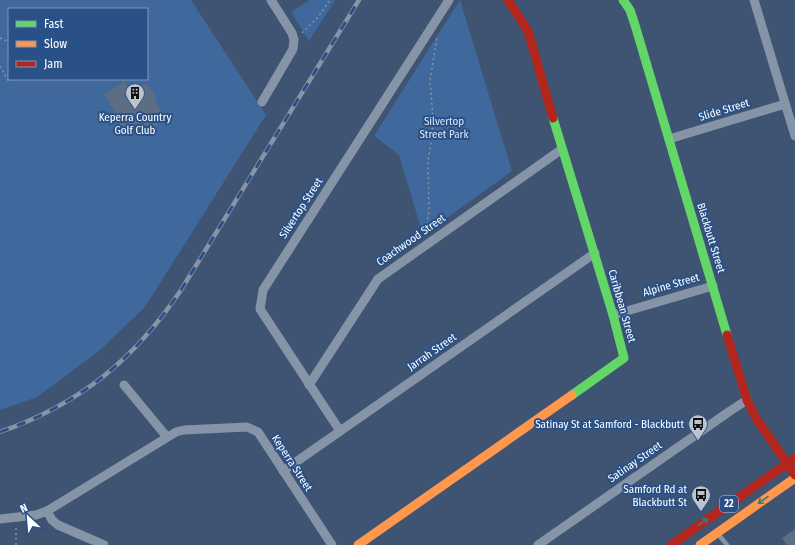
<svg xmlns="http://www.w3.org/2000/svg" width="795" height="545" font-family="'Fira Sans Condensed',sans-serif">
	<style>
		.green { fill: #3f689c; fill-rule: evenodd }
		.building { fill: #5c6d84 }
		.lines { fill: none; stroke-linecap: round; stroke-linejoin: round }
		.path { stroke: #8694a8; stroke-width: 1.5; stroke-dasharray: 2 3; stroke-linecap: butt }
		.lane { stroke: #8694a8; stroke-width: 4.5 }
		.street { stroke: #8694a8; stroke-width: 9 }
		.fast { stroke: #63d668; stroke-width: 9 }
		.slow { stroke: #ff974d; stroke-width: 9 }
		.jam { stroke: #b3261e; stroke-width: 9 }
		.rail-casing { stroke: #8594a6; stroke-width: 4.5 }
		.rail { stroke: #2a5187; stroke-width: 3; stroke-dasharray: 9; stroke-linecap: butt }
		.oneway { stroke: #3b797e }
		.labels { text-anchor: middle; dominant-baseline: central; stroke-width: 4; stroke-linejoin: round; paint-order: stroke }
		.shield { fill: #2a5187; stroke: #bfcbdb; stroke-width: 1 }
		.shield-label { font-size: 10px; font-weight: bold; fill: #fff }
		.street-label { font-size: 11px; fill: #fff; stroke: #2a5187 }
		.poi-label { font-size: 11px; fill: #fff; stroke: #2a5187; text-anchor: end }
		.park-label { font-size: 11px; fill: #dae6f6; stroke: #2a5187 }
	</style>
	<rect width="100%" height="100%" fill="#3f5472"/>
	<g class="green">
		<path d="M0,0h191l75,115 -121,192 -45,43 -63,47 -37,13zM9,9h138v70h-138z"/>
		<polygon points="310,0 335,0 309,41 291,12"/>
		<polygon points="460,0 512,171 423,235 399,155 374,136"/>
	</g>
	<g class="building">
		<polygon points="124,81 132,92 146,83 157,98 154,100 167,117 139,138 129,124 123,129 114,118 118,115 104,95"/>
		<polygon points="795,529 795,545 787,545 782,538"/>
	</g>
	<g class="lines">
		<g class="path">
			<polyline points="302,33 318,17 330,0"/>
			<polyline points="0,38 9,42"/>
			<polyline points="0,66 9,82"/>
			<polyline points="425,234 429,210 428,161 432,137 433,117 430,81 437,37"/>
			<polyline points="16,545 16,527"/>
		</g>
		<polyline class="lane" points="718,534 727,545"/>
		<g class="street">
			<polyline points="754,0 795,136"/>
			<polyline points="262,102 293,49 294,40 292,33 271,0"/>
			<polyline points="669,139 785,104"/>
			<polyline points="613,315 713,286"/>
			<polyline points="124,385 167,437"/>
			<polyline points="309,385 378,279 562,149"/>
			<polyline points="340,431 260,309 263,290 449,0"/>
			<polyline points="283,471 595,253"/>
			<polyline points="47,511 52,520 58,525 104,545"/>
			<polyline points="0,519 36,515 47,511 176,432 184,430 247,427 258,432 332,545"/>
			<polyline points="538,545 730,411 747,400"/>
		</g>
		<g class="fast">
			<polyline points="623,0 630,10 635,25 727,335"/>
			<polyline points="553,118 613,315 624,358 572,395"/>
		</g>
		<g class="slow">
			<polyline points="358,545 572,395"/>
			<polyline points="700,545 795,478"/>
		</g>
		<g class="jam">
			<polyline points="508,0 528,31 553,118"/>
			<polyline points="727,335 747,400 756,418 795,475"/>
			<polyline points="671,545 795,458"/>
		</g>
		<defs>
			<path id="rail" d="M0,432c80,-28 134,-72 181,-142l178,-290"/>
		</defs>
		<use href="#rail" class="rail-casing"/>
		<use href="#rail" class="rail"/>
	</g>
	<defs><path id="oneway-shaft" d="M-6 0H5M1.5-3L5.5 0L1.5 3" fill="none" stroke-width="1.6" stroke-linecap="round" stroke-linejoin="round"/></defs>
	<g class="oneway">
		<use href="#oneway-shaft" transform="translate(763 500) rotate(145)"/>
		<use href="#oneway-shaft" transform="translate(703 522) rotate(-35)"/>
	</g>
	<defs>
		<symbol id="building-pin" viewBox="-11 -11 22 30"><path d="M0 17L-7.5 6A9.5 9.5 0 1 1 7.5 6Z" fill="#bcc3ce" stroke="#2a5187"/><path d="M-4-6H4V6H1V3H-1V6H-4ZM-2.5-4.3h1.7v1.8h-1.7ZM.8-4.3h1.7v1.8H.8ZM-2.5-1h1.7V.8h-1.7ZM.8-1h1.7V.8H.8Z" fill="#111"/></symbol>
		<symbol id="bus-pin" viewBox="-11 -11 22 30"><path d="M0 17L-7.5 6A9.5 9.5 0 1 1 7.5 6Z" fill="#bcc3ce" stroke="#2a5187"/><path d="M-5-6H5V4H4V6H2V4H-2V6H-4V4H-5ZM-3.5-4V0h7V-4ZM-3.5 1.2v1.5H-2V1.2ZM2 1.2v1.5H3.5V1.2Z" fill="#111"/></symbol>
	</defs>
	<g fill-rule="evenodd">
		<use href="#building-pin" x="124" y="82" width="22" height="30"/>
		<use href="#bus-pin" x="687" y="413" width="22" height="30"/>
		<use href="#bus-pin" x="690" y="484" width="22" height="30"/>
	</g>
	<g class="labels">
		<rect class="shield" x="720" y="496" width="18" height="16" rx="3"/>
		<g class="shield-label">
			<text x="729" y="504">22</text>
		</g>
		<g class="street-label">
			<text transform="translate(724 110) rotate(-17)">Slide Street</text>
			<text transform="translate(301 208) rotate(-57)">Silvertop Street</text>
			<text transform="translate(711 238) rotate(73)">Blackbutt Street</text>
			<text transform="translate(411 240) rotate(-35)">Coachwood Street</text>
			<text transform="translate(671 285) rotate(-16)">Alpine Street</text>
			<text transform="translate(622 306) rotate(74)">Caribbean Street</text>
			<text transform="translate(432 352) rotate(-35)">Jarrah Street</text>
			<text transform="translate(635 462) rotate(-35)">Satinay Street</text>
			<text transform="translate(292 463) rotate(57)">Keperra Street</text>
		</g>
		<g class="poi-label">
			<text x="135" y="117" text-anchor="middle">Keperra Country<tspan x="135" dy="13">Golf Club</tspan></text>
			<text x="684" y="424">Satinay St at Samford - Blackbutt</text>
			<text x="687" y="489">Samford Rd at<tspan x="687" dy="13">Blackbutt St</tspan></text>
		</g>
		<g class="park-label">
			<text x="444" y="121">Silvertop<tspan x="444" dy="13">Street Park</tspan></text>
		</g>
	</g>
	<rect x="8" y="8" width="140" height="72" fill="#2a5187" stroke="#7f97b7"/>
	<rect x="16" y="21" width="20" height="6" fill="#63d668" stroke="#7f97b7"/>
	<text x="44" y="28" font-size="12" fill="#ffffff">Fast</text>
	<rect x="16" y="41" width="20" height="6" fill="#ff974d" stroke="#7f97b7"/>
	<text x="44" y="48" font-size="12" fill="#ffffff">Slow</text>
	<rect x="16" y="61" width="20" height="6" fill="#b3261e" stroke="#7f97b7"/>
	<text x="44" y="68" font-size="12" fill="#ffffff">Jam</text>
	<g transform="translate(28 517) rotate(334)" stroke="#2a5187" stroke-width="3" paint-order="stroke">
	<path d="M0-3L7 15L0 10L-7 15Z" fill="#ffffff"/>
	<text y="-6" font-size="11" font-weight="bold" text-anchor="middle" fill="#ffffff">N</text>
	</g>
</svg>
